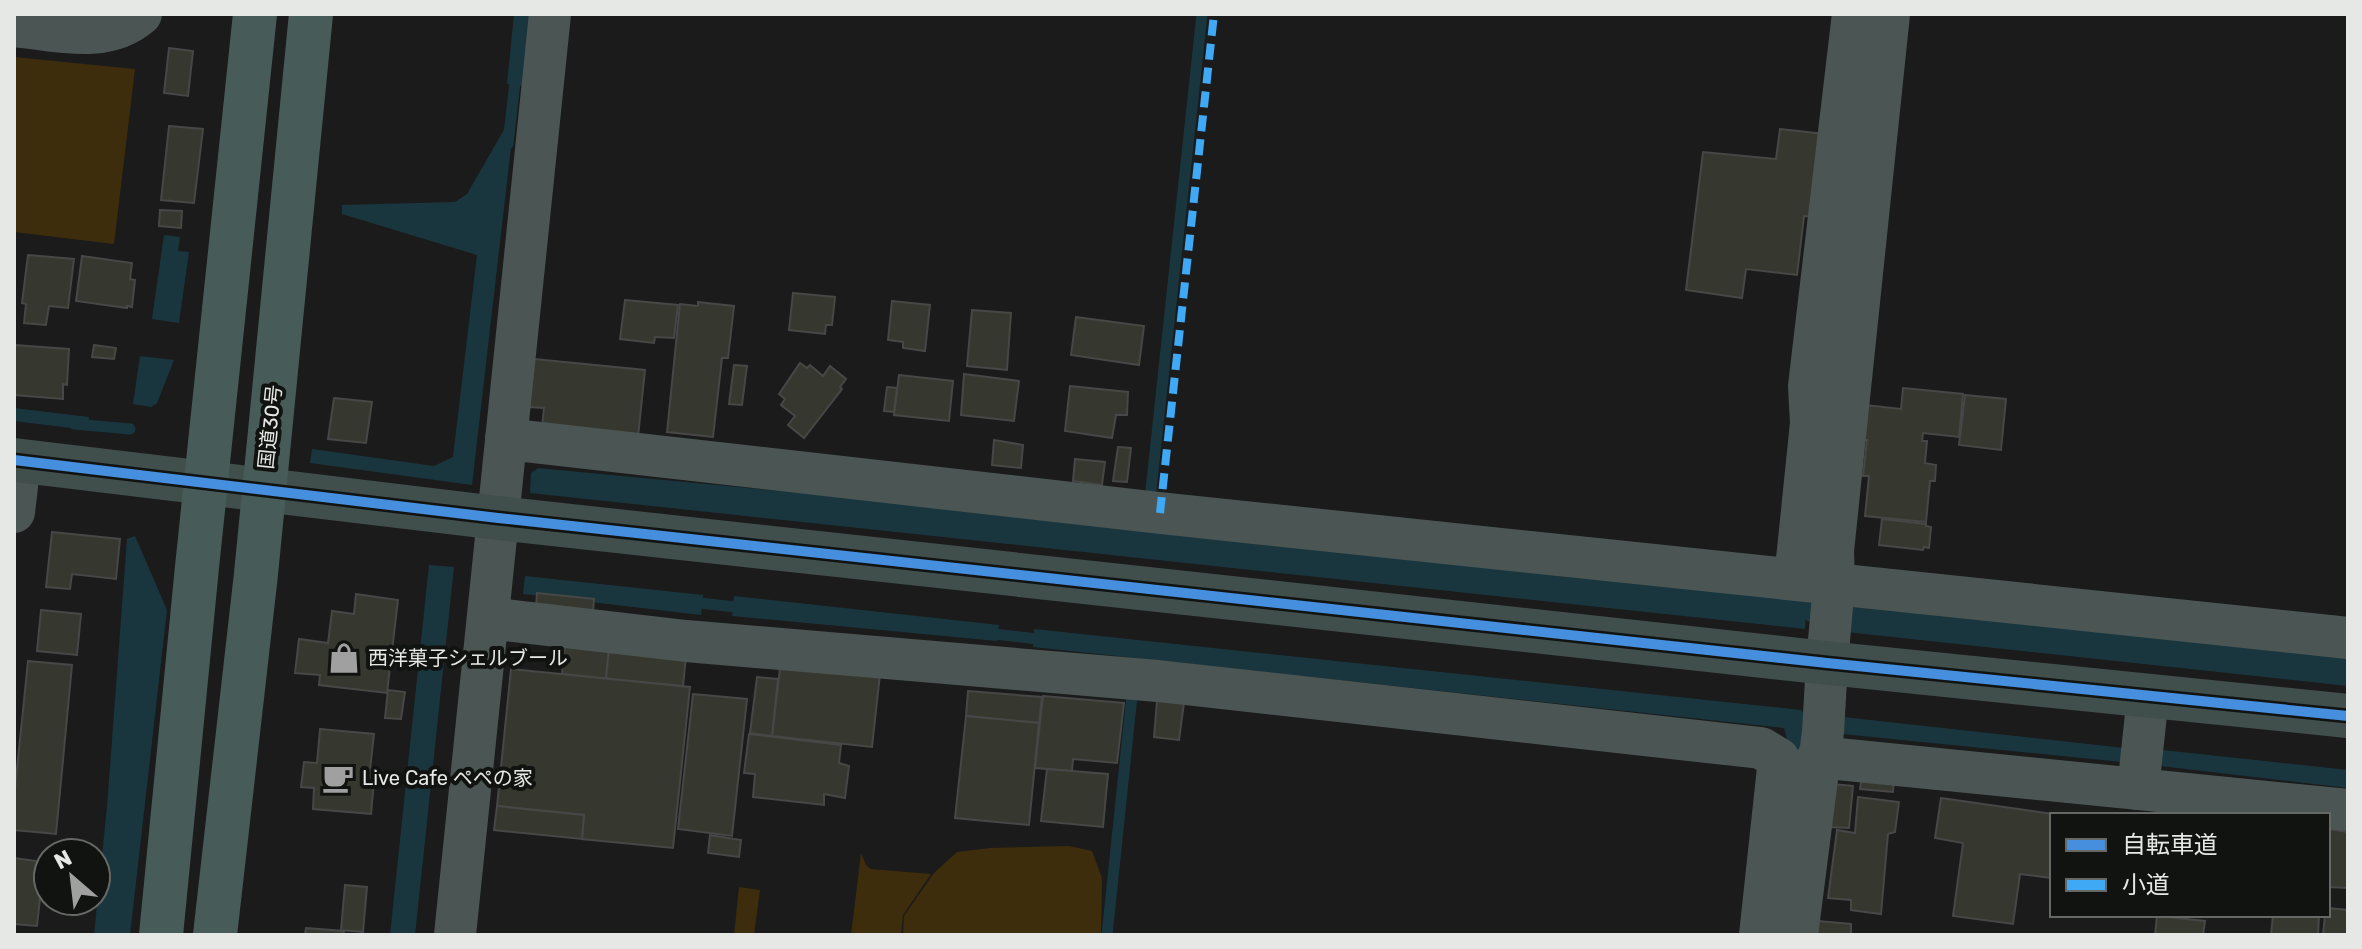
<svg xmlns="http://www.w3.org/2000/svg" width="2362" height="949" font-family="Rubik,'Noto Sans JP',sans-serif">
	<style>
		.green { fill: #3e2d0c }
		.water { fill: #19363e }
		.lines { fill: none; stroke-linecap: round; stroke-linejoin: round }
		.stream { stroke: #19363e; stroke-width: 11 }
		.building { fill: #363830; stroke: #464746; stroke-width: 2 }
		.street { stroke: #4b5654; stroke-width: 42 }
		.secondary { stroke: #404f4c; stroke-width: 44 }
		.highway { stroke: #475c59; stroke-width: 44 }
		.quiet { stroke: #3fa9f5; stroke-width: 8; stroke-dasharray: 16 8; stroke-linecap: butt }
		.cycleway-casing { stroke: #111311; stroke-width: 15 }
		.cycleway { stroke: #468fdf; stroke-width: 10 }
		.labels { text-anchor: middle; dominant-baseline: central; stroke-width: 8; stroke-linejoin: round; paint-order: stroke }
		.street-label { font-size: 20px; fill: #e6e8e6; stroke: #111311 }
		.poi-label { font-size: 20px; fill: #e6e8e6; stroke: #111311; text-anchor: start }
	</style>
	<rect width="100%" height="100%" fill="#1b1b1b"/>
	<g class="green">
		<polygon points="14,57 135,69 114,244 14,232"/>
		<polygon points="1069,846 1092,851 1102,878 1101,935 903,935 904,916 934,873 957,852 990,848"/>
		<polygon points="861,853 866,865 871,869 931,874 903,915 901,935 851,935"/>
		<polygon points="739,887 760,890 754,935 734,935"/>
	</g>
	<g class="water">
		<polygon points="514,14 530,14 523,86 507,84"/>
		<polygon points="505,128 513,130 472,485 310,463 312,449 434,466 453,457 477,255 342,214 342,205 455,202 467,194"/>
		<polygon points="164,235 180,237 178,251 189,252 179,323 152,319"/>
		<polygon points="140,356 174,360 157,403 151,407 133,404"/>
		<polygon points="14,408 89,417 87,430 14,421"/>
		<polygon points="538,468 1146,526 1807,600 1805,629 530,493 531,473"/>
		<polygon points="135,536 167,610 130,935 94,935 107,807 127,539"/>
		<polygon points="429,565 454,567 415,935 390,935"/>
		<polygon points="525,576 703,595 701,615 523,594"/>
		<polygon points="734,596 999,625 997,641 732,616"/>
		<polygon points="1856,602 2348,652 2348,686 1846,632 1844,612"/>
		<polygon points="1034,629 1801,710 1805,715 1802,751 1790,750 1784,728 1033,647"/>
		<polygon points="1843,717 2124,748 2122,762 1842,734"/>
		<polygon points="2162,750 2348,770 2348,788 2160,766"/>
	</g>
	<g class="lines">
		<g class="stream">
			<polyline points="508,144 516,73"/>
			<polyline points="74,424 130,429"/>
			<polyline points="1150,499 1202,14"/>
			<polyline points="690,602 745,608"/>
			<polyline points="1810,616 1812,598"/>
			<polyline points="985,633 1047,640"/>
			<polyline points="1107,935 1133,686"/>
		</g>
	</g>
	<g class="building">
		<polygon points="169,48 193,51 188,96 164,93"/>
		<polygon points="169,126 203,129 194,203 161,200"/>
		<polygon points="1780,129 1833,135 1824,217 1804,216 1797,275 1746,269 1742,298 1686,290 1703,152 1776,159"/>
		<polygon points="160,210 182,211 181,228 159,226"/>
		<polygon points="28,255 74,259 68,308 49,306 46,325 24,323 26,304 22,303"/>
		<polygon points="82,256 132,263 130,279 135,280 132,307 127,306 127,308 76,301"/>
		<polygon points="793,293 835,297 832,325 826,325 825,334 789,330"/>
		<polygon points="625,300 678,305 674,338 655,337 654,343 620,339"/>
		<polygon points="892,301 930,305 925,351 903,348 903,342 888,340"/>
		<polygon points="698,302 734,306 728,358 722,358 713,437 667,432 680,304 698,306"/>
		<polygon points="972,310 1011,313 1007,370 967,366"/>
		<polygon points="1076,317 1144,326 1139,365 1071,355"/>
		<polygon points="14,345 69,349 67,385 63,384 63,399 14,395"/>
		<polygon points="94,345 116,348 114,359 92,357"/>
		<polygon points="534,359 645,370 638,437 542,427 544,408 529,407"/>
		<polygon points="800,363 807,368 810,365 823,376 830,366 846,379 840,387 842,389 804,438 788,425 795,416 781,405 785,399 779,394"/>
		<polygon points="734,365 747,366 742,405 729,404"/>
		<polygon points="964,374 1019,381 1014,421 961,415"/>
		<polygon points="899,375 953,381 949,421 894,415"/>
		<polygon points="1070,386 1128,392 1127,415 1116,415 1112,438 1065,431"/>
		<polygon points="887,387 897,388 894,412 884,411"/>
		<polygon points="1903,388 1963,394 1959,437 1923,433 1922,441 1927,441 1925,463 1936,465 1935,481 1930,481 1926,522 1865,516 1869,476 1863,476 1867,440 1863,440 1866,405 1901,409"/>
		<polygon points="1965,395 2006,399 2001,450 1959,445"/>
		<polygon points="334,398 372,402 366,443 328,439"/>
		<polygon points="994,440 1023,445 1021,468 992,465"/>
		<polygon points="1118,447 1131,448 1127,482 1113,481"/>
		<polygon points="1075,459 1105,462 1102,485 1073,481"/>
		<polygon points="1882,519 1926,524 1926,526 1931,527 1929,548 1924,547 1923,550 1879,545"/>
		<polygon points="52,532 120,539 116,579 72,574 70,589 46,587"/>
		<polygon points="537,593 594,599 593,612 536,607"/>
		<polygon points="356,594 398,600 387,693 319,685 320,675 295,673 299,639 328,643 332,611 354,614"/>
		<polygon points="41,610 81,614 77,655 37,651"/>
		<polygon points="565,644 609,649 606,679 562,674"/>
		<polygon points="609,649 686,656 683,686 606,679"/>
		<polygon points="781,660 880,674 872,747 772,736"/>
		<polygon points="28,661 72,665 56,834 14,830 14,798"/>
		<polygon points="511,669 690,687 673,848 582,839 584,815 497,806"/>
		<polygon points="757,677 778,679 772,736 750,733"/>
		<polygon points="388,690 405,692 401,719 385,718"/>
		<polygon points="968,691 1042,697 1039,723 966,716"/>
		<polygon points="693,694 747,699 732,836 678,829"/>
		<polygon points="1043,696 1124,703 1117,763 1073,759 1072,771 1035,768"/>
		<polygon points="1157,701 1184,703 1179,740 1154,737"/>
		<polygon points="966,716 1039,723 1029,825 955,818"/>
		<polygon points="320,729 374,734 370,770 375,770 371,814 313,809 314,788 301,787 304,762 317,763"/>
		<polygon points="749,734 841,745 839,763 849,766 845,798 824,794 824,805 753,797 755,774 744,773"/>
		<polygon points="1047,769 1108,774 1103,827 1041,821"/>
		<polygon points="1862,775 1894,778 1893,792 1860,789"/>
		<polygon points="1831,784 1853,786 1849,828 1827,827"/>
		<polygon points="1858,797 1899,802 1895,832 1888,834 1881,914 1851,910 1851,900 1828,898 1837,830 1855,833"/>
		<polygon points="1941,798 2060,815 2052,815 2052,878 2020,874 2013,924 1953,916 1963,843 1935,838"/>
		<polygon points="497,806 584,815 582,839 494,830"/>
		<polygon points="2328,829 2348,832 2348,888 2328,887"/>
		<polygon points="710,835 741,840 739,857 708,853"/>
		<polygon points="14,858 44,862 37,926 14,924"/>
		<polygon points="345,885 367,887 363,932 341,930"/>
		<polygon points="2328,908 2348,910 2348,935 2323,935 2325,915 2328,915"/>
		<polygon points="2273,915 2319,915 2318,935 2271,935"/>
		<polygon points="2157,916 2205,921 2203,935 2155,935"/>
		<polygon points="1818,921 1851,924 1851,935 1817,935"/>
		<polygon points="306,928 344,931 343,935 305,935"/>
	</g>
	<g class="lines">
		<g class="street">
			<path d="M14,26c42,4 92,19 127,-12"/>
			<polyline points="506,439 1160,513 2348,638"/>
			<polyline points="14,512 20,461"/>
			<polyline points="1795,579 1811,423 1809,386 1853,14"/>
			<polyline points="488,618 686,641 1158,681 1761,748 1779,759 1760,935"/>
			<polyline points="1818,757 2348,810"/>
			<polyline points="2138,789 2148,696"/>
			<polyline points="455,935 550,14"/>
			<polyline points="1797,935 1823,732 1827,663 1834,584 1833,551 1889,14"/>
		</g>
		<polyline class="secondary" points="14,460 498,518 1827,663 2348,716"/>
		<g class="highway">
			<polyline points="161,935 197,567 255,14"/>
			<polyline points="215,935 256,574 311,14"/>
		</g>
		<polyline class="quiet" points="1160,513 1214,14"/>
		<defs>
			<polyline id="cycleway" points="14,460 498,518 1827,663 2348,716"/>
		</defs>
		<use href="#cycleway" class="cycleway-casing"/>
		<use href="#cycleway" class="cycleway"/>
	</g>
	<defs>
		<symbol id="shop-bare" viewBox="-9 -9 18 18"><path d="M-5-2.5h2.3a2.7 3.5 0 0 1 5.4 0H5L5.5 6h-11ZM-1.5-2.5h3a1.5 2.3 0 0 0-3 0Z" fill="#9fa09f" stroke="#111311" stroke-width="2.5" paint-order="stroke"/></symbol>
		<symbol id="cafe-bare" viewBox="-9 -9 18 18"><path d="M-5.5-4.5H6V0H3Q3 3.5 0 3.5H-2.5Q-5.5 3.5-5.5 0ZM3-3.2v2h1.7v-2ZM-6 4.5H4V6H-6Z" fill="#9fa09f" stroke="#111311" stroke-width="2.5" paint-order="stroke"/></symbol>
	</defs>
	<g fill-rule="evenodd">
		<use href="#shop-bare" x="322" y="636" width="44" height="44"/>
		<use href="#cafe-bare" x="316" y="756" width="44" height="44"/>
	</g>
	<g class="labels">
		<g class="street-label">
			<text transform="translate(270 427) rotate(-84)">国道30号</text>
		</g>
		<g class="poi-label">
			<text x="368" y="658">西洋菓子シェルブール</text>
			<text x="362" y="778">Live Cafe ペペの家</text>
		</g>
	</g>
	<rect width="2362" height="949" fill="none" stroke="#e6e8e6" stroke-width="32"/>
	<rect x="2050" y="813" width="280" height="104" fill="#111311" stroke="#666866" stroke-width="2"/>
	<rect x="2066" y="839" width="40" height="12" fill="#468fdf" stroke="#666866" stroke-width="2"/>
	<text x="2122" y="853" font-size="24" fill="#e6e8e6">自転車道</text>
	<rect x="2066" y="879" width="40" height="12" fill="#3fa9f5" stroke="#666866" stroke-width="2"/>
	<text x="2122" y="893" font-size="24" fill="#e6e8e6">小道</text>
	<g transform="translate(72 877) rotate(332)"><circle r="38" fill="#111311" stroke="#666866" stroke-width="2"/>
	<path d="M0-6L14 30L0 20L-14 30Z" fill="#9fa09f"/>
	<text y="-12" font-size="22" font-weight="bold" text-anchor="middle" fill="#e6e8e6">N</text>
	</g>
</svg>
